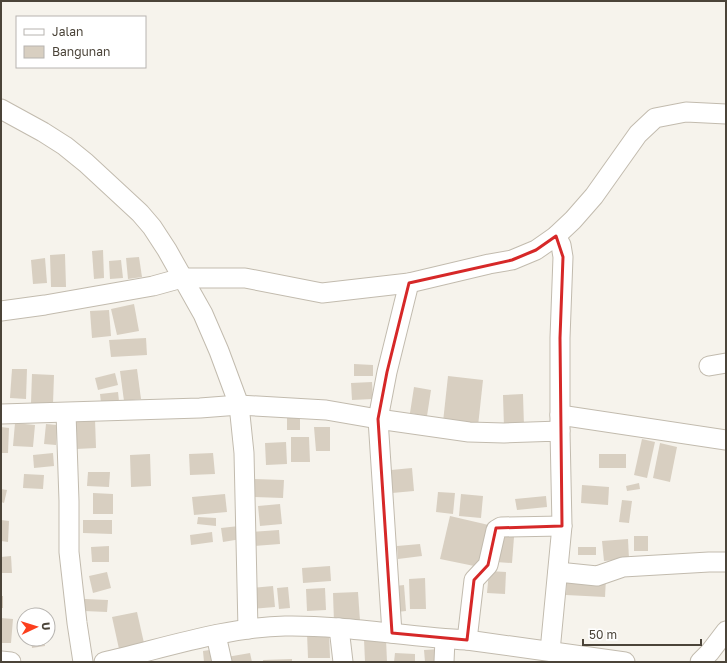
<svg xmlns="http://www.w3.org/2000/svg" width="727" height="663" font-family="'Golos Text',sans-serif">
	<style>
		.building { fill: #d8cfc1 }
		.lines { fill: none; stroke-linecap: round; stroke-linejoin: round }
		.minor-casing { stroke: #c2bbae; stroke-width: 21 }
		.minor { stroke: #fff; stroke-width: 19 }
		.marked { fill: none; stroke: #d62828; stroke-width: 3; stroke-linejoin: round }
	</style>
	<rect width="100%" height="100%" fill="#f6f3ec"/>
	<g class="building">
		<polygon points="103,250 104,278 94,279 92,251"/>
		<polygon points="65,254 66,287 51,287 50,255"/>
		<polygon points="139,257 142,277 128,279 126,258"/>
		<polygon points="45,258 47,283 33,284 31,260"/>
		<polygon points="121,260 123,278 110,279 109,261"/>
		<polygon points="134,304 139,331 117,335 111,309"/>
		<polygon points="109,310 111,336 92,338 90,311"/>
		<polygon points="146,338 147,355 111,357 109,340"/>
		<polygon points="354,364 373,365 373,376 354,376"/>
		<polygon points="12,369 27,369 26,399 10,398"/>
		<polygon points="137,369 141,399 124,401 120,371"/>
		<polygon points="115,373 118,385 98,390 95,378"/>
		<polygon points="32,374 54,375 53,404 31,403"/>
		<polygon points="448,376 483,380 478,426 443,422"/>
		<polygon points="372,382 373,399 352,400 351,383"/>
		<polygon points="414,387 431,390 427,416 410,413"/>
		<polygon points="118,392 119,401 101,403 100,394"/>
		<polygon points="523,394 524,427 504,428 503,395"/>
		<polygon points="300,416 300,430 287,430 287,417"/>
		<polygon points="95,419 96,448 76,449 75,420"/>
		<polygon points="15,423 35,425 33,447 13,446"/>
		<polygon points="46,424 57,425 56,445 44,444"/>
		<polygon points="1,427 9,428 8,453 1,453"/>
		<polygon points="314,427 330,427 330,451 316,451"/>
		<polygon points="291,437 309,437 310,462 291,462"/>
		<polygon points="642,439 655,442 647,478 634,475"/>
		<polygon points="286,442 287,464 266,465 265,443"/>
		<polygon points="660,443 677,447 670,482 653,478"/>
		<polygon points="53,453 54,466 34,468 33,455"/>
		<polygon points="213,453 215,474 190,475 189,454"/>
		<polygon points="150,454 151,486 131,487 130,455"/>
		<rect x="599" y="454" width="27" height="14"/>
		<polygon points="412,468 414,491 392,493 391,470"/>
		<polygon points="88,472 110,472 109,487 87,486"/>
		<polygon points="24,474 44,475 43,489 23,488"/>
		<polygon points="254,479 284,480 283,498 254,497"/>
		<polygon points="639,483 640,489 627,491 626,486"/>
		<polygon points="582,485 609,487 608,505 581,503"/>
		<polygon points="1,489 7,490 4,503 1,502"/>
		<polygon points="438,492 455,493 453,514 436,512"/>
		<polygon points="93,493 113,494 113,514 93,514"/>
		<polygon points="225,494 227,512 194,515 192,497"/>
		<polygon points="461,494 483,496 481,518 459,516"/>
		<polygon points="546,496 547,507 517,510 515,499"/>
		<polygon points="622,500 632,501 629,523 619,522"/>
		<polygon points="280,504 282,524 260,526 258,506"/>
		<polygon points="450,516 493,526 484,568 440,559"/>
		<polygon points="198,517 216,518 216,526 197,524"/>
		<polygon points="1,520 9,521 8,542 1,541"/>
		<polygon points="83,520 112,520 112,534 83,533"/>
		<polygon points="239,526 241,539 223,542 221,528"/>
		<polygon points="279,530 280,544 253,546 252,532"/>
		<polygon points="212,532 213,542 191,545 190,535"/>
		<polygon points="498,536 514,537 512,563 496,562"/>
		<rect x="634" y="536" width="14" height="15"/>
		<polygon points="628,539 629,559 604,561 602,541"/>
		<polygon points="420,544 422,556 398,559 397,546"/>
		<polygon points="109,546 109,562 92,562 91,547"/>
		<rect x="578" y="547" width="18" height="8"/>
		<polygon points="11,556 12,573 1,573 1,557"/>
		<polygon points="330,566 331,581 303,583 302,568"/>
		<polygon points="489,571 506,572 505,594 487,593"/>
		<polygon points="107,572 111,588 93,593 89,576"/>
		<polygon points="567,577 606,578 605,597 566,595"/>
		<polygon points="425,578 426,609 410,609 409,579"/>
		<polygon points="404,585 406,611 397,612 395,586"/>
		<polygon points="273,586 275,607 252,609 250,588"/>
		<polygon points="288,587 290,608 279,609 277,588"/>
		<polygon points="325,588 326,610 307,611 306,589"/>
		<polygon points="358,592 360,621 334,623 333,593"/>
		<rect x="1" y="596" width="2" height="12"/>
		<polygon points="85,599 108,600 107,612 84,611"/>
		<polygon points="137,612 144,643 119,649 112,617"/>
		<polygon points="1,618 13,619 11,643 1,643"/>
		<polygon points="329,632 330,658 308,658 307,633"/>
		<polygon points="31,639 44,639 45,646 32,648"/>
		<polygon points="364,639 386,639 387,662 365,662"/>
		<polygon points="216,649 218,662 204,662 203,651"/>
		<polygon points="440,649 441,662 425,662 424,650"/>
		<polygon points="250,653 252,662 228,662 227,657"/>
		<polygon points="395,653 415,654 415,662 394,662"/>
		<polygon points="292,659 292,662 263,662 263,660"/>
	</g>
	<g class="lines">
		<defs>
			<g id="minor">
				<polyline points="1,109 43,132 65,146 86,163 140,213 152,227 167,250 203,314 219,351 239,405 244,453 248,629"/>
				<polyline points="556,236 561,245 563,257 560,338 560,431"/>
				<polyline points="1,311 45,305 153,286 182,278 245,278 322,293 409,283 489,264 512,260 536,250 556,236 573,220 594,196 638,134 655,118 686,112 726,114"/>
				<polyline points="709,366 726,363"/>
				<polyline points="66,413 69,501 69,552 77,623 83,662"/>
				<polyline points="1,414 200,408 239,405 326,410 378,419 469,432 504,433 560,431 562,526 550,651"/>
				<polyline points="560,415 726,440"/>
				<polyline points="558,572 597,576 623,567 709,562 726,562"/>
				<polyline points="339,628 343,662"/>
				<polyline points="392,633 378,419 387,372 409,283"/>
				<polyline points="216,635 222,662"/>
				<polyline points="467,640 474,580 488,565 496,530 501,527 562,526"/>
				<polyline points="1,661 11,662"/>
				<path d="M104,662c57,-13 122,-35 181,-36 61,-1 121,11 182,14l158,22"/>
				<polyline points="444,662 445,639"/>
				<polyline points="700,662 710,652 726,631"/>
			</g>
		</defs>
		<use href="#minor" class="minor-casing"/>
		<use href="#minor" class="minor"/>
	</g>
	<path class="marked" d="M556,236l7,21 -3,81 2,188 -66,2 -8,37 -14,15 -7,60 -75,-7 -14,-214 9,-47 22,-89 103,-23 24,-10z"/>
	<rect width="727" height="663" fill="none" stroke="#4b4439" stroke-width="4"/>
	<rect x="16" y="16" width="130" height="52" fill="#ffffff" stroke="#b7b4b0"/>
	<rect x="24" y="29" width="20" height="6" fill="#ffffff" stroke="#b7b4b0"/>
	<text x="52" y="36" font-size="12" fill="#4b4439">Jalan</text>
	<rect x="24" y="46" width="20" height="12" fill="#d8cfc1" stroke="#b7b4b0"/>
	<text x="52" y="56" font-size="12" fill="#4b4439">Bangunan</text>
	<g transform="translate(36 627) rotate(86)"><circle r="19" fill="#ffffff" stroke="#b7b4b0"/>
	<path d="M0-3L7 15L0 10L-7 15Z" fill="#fc3f1d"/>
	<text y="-6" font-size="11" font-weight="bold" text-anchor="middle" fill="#4b4439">U</text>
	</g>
	<path d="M583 639v6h118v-6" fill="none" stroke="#4b4439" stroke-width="2"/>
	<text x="589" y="639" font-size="12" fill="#4b4439" stroke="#ffffff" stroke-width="3" paint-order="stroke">50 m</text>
</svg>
